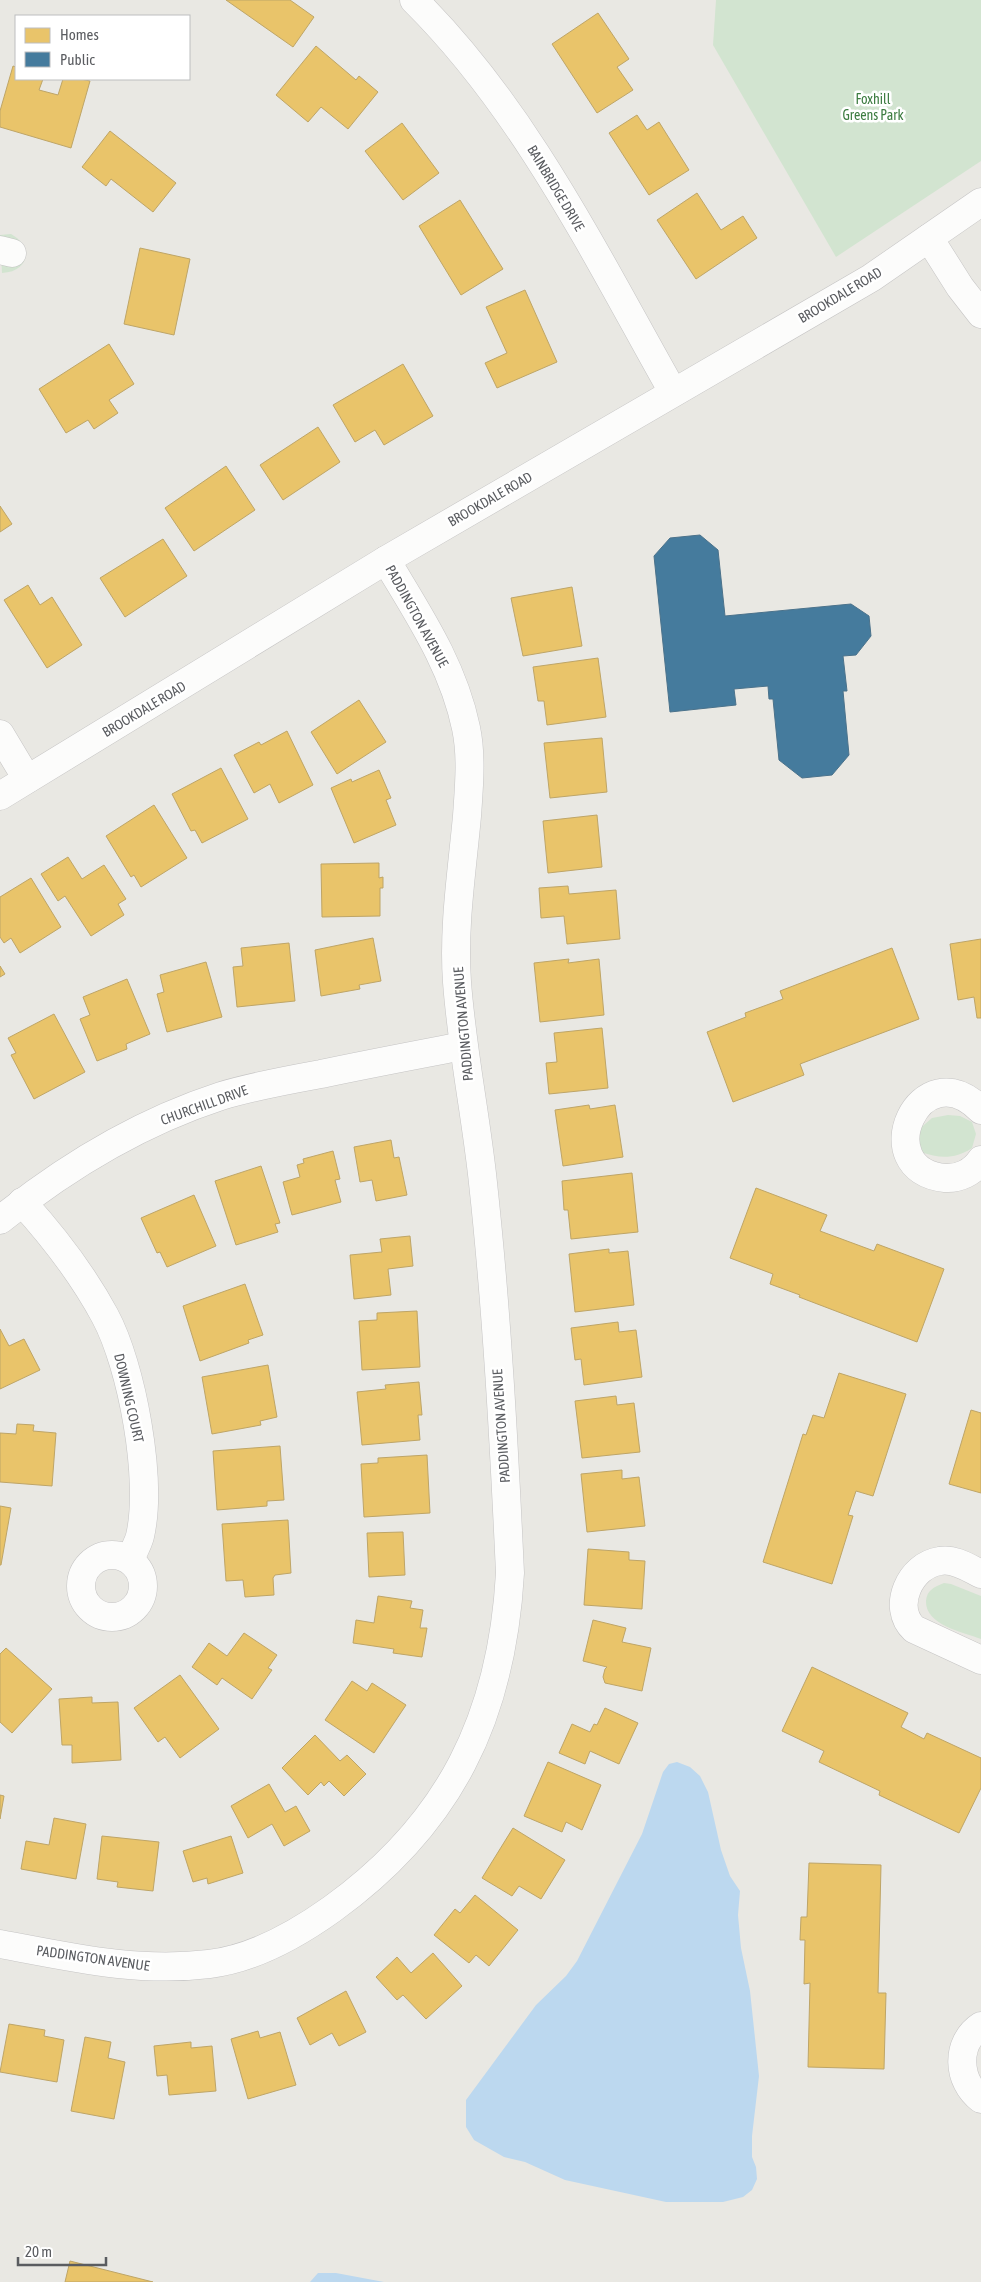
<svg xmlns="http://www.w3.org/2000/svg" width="981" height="2282" font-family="'Asap Condensed',sans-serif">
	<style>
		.green { fill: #d2e4d0 }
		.water { fill: #bcd8ef }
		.homes { fill: #e9c46a; stroke: #bea567 }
		.public { fill: #457b9d; stroke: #4b728b }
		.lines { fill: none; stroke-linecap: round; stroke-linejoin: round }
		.street-casing { stroke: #c5c4c4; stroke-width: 29 }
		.street { stroke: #fcfcfb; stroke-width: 28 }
		.labels { text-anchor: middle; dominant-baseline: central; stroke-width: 5; stroke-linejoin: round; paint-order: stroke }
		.park-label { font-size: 14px; fill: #3d7c41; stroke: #fff }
		.street-label { font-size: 14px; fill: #5a5c60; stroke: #fff }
	</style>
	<rect width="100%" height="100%" fill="#e9e8e3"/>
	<g class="green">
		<polygon points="716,0 981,0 981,161 836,257 713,45"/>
		<path d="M11,234c23,13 18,38 -9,39l-2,-38z"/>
		<path d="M948,1115l12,1 12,6 4,12 -4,14c-17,11 -32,11 -51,4l-4,-21 15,-13z"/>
		<path d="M944,1583l7,1 30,12v43c-18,-7 -56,-14 -55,-38 1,-11 8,-14 18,-18z"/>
	</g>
	<g class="water">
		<polygon points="677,1762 690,1767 700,1776 708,1792 721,1850 730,1876 740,1891 738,1915 741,1948 750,1991 759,2076 752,2136 752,2157 756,2167 757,2179 752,2190 743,2197 723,2202 666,2202 565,2180 525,2162 504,2157 474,2140 466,2127 466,2100 536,2005 566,1976 577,1961 642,1834 663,1772 669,1764"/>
		<polygon points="318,2273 336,2273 384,2282 310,2282"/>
	</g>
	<g class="homes">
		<polygon points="226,0 290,0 314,17 293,47"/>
		<polygon points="598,13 629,59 617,67 633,90 597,113 552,44"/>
		<polygon points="316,46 356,80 359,76 378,92 348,129 321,107 308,122 276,95"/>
		<polygon points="13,66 16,67 16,79 43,79 39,90 58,95 63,79 81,79 90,81 71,148 0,127 0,111"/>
		<polygon points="637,115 647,130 659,122 689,170 649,195 609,133"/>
		<polygon points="402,123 439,173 403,200 365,151"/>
		<polygon points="110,131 176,183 153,212 111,179 106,186 82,167"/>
		<polygon points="697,193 721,230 743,216 757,238 696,279 657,220"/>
		<polygon points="460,200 503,269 461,295 419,226"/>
		<polygon points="140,248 190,259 174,335 124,324"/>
		<polygon points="525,290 557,362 497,388 485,363 507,353 486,307"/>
		<polygon points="109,344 134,384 109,400 118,413 94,429 88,420 66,433 39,389"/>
		<polygon points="403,364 433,416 384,445 375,430 355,442 333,405"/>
		<polygon points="318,427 340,462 283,500 260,465"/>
		<polygon points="226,466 255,510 194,551 165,508"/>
		<polygon points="0,506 12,524 0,532"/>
		<polygon points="163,539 187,576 125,617 100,578"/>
		<polygon points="28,585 40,605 52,597 82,645 47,668 4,600"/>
		<polygon points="572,587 582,646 523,656 511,598"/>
		<polygon points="598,658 606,717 547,725 544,701 538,701 533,667"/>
		<polygon points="359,700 386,742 337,774 311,732"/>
		<polygon points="287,731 313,785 279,803 270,784 254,793 234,755 259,742 261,745"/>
		<polygon points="602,738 607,792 550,798 544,743"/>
		<polygon points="221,768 248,819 202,843 195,830 191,831 172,794"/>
		<polygon points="379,770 391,798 386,800 396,825 354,843 331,788 351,779 352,782"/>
		<polygon points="154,805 187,858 141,887 134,875 131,877 106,836"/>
		<polygon points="597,815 602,867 548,873 543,821"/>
		<polygon points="68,857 82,879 104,865 126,899 118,904 124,915 91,936 65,896 58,901 41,874"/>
		<polygon points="379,863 379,878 383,877 383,888 380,888 380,916 322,917 321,864"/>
		<polygon points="31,878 61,927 20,953 11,938 4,943 0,937 0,897"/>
		<polygon points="568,886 569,894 616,890 620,939 567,944 564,916 541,918 539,888"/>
		<polygon points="373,938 381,981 359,985 360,989 321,996 315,950"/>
		<polygon points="981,939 981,1018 977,1018 974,997 958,1000 950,944"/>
		<polygon points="289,943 295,1001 237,1007 233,967 243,966 241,948"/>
		<polygon points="892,948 919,1019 800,1064 804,1075 733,1102 707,1032 746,1017 745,1013 783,999 780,991"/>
		<polygon points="569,959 568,963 599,959 604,1015 540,1022 534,963"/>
		<polygon points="206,962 222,1017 167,1032 157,994 164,992 160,975"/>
		<polygon points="0,966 5,974 0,977"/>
		<polygon points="127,979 150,1034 126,1044 127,1049 97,1061 80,1019 90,1015 83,997"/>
		<polygon points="54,1014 85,1072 34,1099 11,1055 16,1053 8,1038"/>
		<polygon points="602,1028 608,1088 549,1094 546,1063 557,1062 554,1033"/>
		<polygon points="589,1105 590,1109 615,1105 623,1157 563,1166 555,1110"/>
		<polygon points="391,1140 394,1158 399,1157 407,1195 376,1201 372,1180 360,1182 354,1147"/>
		<polygon points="333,1151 340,1179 335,1180 341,1202 292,1215 283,1182 300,1177 297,1165 304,1163 303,1159"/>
		<polygon points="261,1166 280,1223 275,1224 278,1232 236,1245 215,1181"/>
		<polygon points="632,1173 638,1232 571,1239 568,1210 564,1210 562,1181"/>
		<polygon points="756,1188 827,1215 820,1231 874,1251 877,1244 944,1269 917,1342 799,1297 800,1295 770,1284 773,1274 730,1258"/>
		<polygon points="194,1195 216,1246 167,1267 160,1252 157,1253 141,1218"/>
		<polygon points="410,1236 413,1266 388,1269 391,1295 354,1299 350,1255 382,1252 380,1239"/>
		<polygon points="609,1249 609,1253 628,1251 634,1305 575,1312 569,1254"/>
		<polygon points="245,1284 263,1335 248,1340 249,1343 200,1361 183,1306"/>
		<polygon points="417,1311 420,1367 362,1370 359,1321 377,1320 377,1313"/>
		<polygon points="618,1322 619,1332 636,1330 642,1377 584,1385 581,1359 575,1360 571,1328"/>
		<polygon points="0,1329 9,1346 24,1339 40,1370 0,1389"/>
		<polygon points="268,1365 277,1417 260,1421 261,1425 212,1434 202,1377"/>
		<polygon points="839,1373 906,1394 873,1496 856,1491 848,1515 853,1516 832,1584 763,1562 803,1434 806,1435 813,1415 824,1418"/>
		<polygon points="419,1382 422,1415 418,1415 420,1440 362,1445 357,1392 386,1389 385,1385"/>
		<polygon points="616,1396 617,1405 634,1403 640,1452 582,1458 575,1401"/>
		<polygon points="971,1410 981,1413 981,1493 949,1484"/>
		<polygon points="17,1424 34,1425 33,1431 56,1433 52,1486 0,1482 0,1433 16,1434"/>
		<polygon points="280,1446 284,1500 267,1501 267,1506 217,1510 213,1451"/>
		<polygon points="427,1455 430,1513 364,1517 361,1464 378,1463 378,1458"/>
		<polygon points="622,1470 622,1479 639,1477 645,1526 587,1532 581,1474"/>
		<polygon points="0,1506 11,1508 1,1565 0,1565"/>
		<polygon points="288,1520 291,1573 275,1575 273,1578 274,1595 245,1597 243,1580 226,1581 222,1524"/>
		<polygon points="403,1532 405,1575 369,1577 367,1533"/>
		<polygon points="588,1549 629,1552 629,1560 645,1561 642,1609 584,1605"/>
		<polygon points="378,1596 412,1601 410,1608 423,1610 420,1628 427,1628 422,1657 393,1653 394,1649 353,1643 356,1620 374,1623"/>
		<polygon points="593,1620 626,1628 622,1642 651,1648 642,1691 605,1683 603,1677 605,1669 607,1667 583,1661"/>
		<polygon points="244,1633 277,1655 268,1668 272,1670 252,1699 222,1678 217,1685 192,1667 209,1643 227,1656"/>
		<polygon points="6,1648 52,1689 12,1733 0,1722 0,1654"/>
		<polygon points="812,1667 908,1713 901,1727 924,1739 927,1733 981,1758 981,1788 959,1833 879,1795 880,1791 819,1762 824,1751 782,1731"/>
		<polygon points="180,1675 219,1729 180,1758 165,1737 158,1742 134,1708"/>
		<polygon points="352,1681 367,1691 372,1683 406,1705 374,1753 325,1720"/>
		<polygon points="92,1697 92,1703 118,1702 121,1760 72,1763 72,1745 62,1745 59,1699"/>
		<polygon points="605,1708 638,1723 619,1764 590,1751 585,1764 559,1753 572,1724 590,1732 594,1724 597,1725"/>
		<polygon points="315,1735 340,1761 347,1755 366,1774 344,1796 329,1781 324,1786 321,1782 308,1795 282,1768"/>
		<polygon points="548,1762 601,1785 582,1830 566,1822 562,1832 524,1816"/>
		<polygon points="269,1784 285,1812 296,1806 310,1831 284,1846 272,1824 248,1838 231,1806"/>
		<polygon points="0,1795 4,1796 0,1819"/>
		<polygon points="54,1818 86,1824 76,1879 21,1869 26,1841 49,1845"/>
		<polygon points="513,1828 565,1860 541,1899 519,1886 512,1896 482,1878"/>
		<polygon points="102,1836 159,1842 153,1891 117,1887 118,1882 97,1879"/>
		<polygon points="231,1836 243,1873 208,1884 207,1878 193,1882 183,1851"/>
		<polygon points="809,1863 881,1865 878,1993 886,1993 884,2069 808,2067 810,1983 804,1984 805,1940 800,1940 801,1917 807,1917"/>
		<polygon points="475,1895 518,1930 489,1966 476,1955 469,1963 434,1935 455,1909 460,1913"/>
		<polygon points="433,1953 462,1986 426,2019 403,1995 397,2000 376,1977 397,1957 411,1973"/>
		<polygon points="346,1991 366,2032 339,2046 332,2033 310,2045 297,2018"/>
		<polygon points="9,2024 45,2030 44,2036 64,2040 57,2082 0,2072"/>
		<polygon points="258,2031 260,2038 280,2032 296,2085 248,2099 231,2039"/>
		<polygon points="85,2037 111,2042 108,2058 125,2062 114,2119 71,2111"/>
		<polygon points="191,2042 191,2048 212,2046 216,2091 169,2095 167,2075 157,2076 154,2046"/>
		<polygon points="70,2261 153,2282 65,2282"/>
	</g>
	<polygon class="public" points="700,535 718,550 725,616 851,604 869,616 871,636 856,655 843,656 847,691 843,691 849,755 832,775 802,778 779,760 773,699 769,699 768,686 734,689 736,705 670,712 654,556 670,538"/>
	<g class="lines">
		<defs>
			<g id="street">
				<path d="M414,0c112,111 182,256 259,392"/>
				<polyline points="929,238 960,287 981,314"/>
				<polyline points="0,250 12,253"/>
				<polyline points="0,734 27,779"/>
				<polyline points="0,796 386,560 871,278 981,202"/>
				<path d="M981,1110c-61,-62 -115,60 -36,68 14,1 28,-6 36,-18"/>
				<path d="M22,1202c30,33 62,75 83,114 27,50 48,164 35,220 -2,8 -7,16 -10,24"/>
				<path d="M0,1220c66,-53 141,-98 221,-124 33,-10 67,-16 100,-22 47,-10 95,-19 142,-28"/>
				<circle cx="112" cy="1586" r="31"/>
				<path d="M981,1574c-12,-6 -27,-16 -41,-13 -30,4 -49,46 -26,68l67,31"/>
				<path d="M0,1944c70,13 137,29 209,20 43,-5 88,-30 123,-55 118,-85 170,-192 178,-336 -6,-130 -13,-261 -27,-390 -7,-67 -21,-133 -26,-201 -4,-55 5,-111 10,-166 2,-29 5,-60 -1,-88 -13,-63 -48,-114 -80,-168"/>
				<path d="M981,2026c-26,17 -24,55 0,73"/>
			</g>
		</defs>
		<use href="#street" class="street-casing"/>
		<use href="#street" class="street"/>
	</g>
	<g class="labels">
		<g class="park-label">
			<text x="873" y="99">Foxhill<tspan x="873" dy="16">Greens Park</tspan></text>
		</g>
		<g class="street-label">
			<text transform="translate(556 188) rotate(59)">BAINBRIDGE DRIVE</text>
			<text transform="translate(840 295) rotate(-31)">BROOKDALE ROAD</text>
			<text transform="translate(490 499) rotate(-30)">BROOKDALE ROAD</text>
			<text transform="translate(417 616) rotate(61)">PADDINGTON AVENUE</text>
			<text transform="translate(144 709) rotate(-31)">BROOKDALE ROAD</text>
			<text transform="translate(463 1024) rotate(-95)">PADDINGTON AVENUE</text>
			<text transform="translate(204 1105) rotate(-20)">CHURCHILL DRIVE</text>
			<text transform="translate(129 1398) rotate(77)">DOWNING COURT</text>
			<text transform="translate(501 1426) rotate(-94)">PADDINGTON AVENUE</text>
			<text transform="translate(93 1958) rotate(8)">PADDINGTON AVENUE</text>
		</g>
	</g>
	<rect x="15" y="15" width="175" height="65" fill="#ffffff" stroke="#bdbebf"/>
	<rect x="25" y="28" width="25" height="15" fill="#e9c46a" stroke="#bdbebf"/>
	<text x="60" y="40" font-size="15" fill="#5a5c60">Homes</text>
	<rect x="25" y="52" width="25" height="15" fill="#457b9d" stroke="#bdbebf"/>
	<text x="60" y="65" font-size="15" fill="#5a5c60">Public</text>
	<path d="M18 2257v8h88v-8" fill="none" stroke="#5a5c60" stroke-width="2.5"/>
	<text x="25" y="2257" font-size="15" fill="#5a5c60" stroke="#ffffff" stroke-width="4" paint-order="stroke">20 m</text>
</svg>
